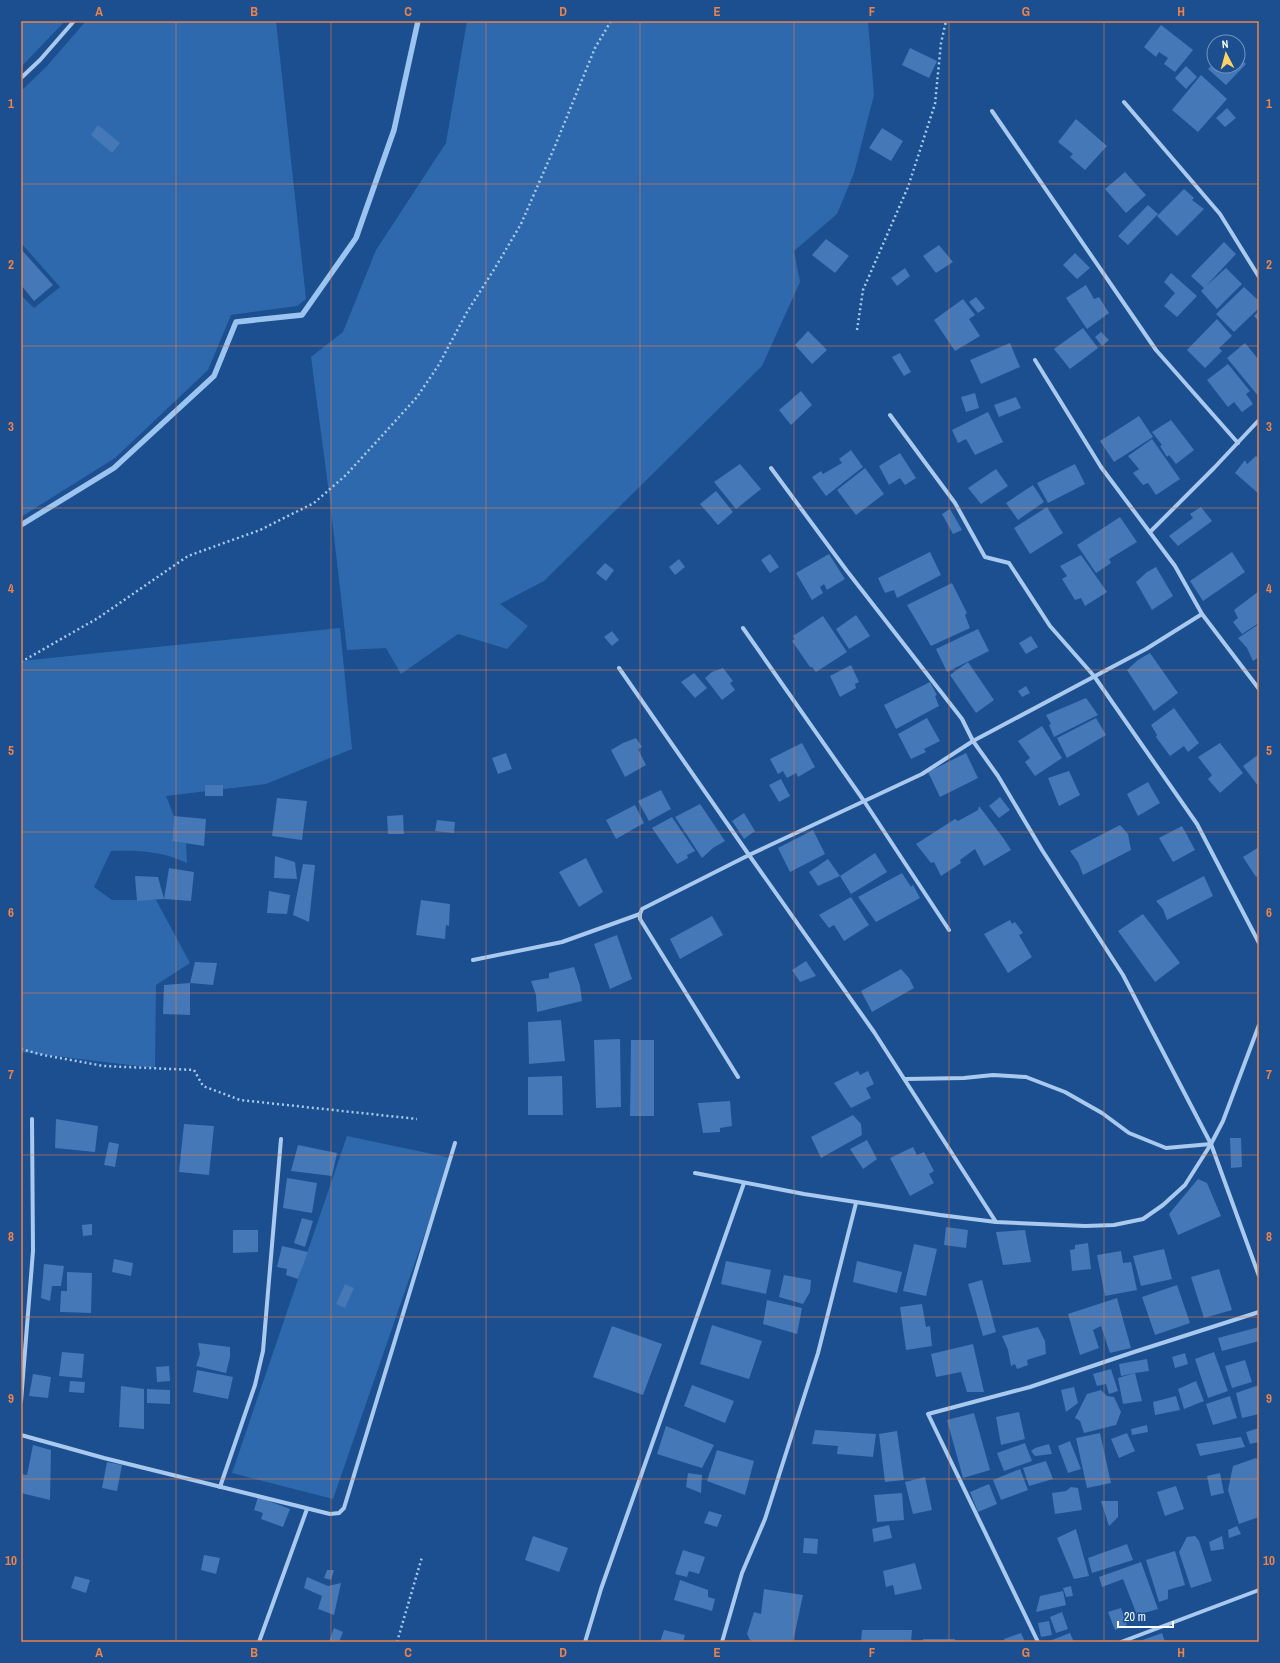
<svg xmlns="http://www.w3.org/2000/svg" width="1280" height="1663" font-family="'Archivo Narrow',sans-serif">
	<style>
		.green { fill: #2e69ad }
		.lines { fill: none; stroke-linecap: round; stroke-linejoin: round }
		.stream { stroke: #9cc4f0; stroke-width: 5.5 }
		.building { fill: #4478b7 }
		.path { stroke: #a9c9ee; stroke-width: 2.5; stroke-dasharray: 2 3; stroke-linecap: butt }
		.street { stroke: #a9c9ee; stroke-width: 4 }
		.grid { fill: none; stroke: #ee8249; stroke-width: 1; stroke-opacity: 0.55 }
		.neatline { fill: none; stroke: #ee8249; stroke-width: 1.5 }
		.grid-label { font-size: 13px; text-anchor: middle; font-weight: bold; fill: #ee8249 }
	</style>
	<rect width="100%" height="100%" fill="#1b4f8f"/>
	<g class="green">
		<polygon points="21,21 65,21 21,67"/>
		<polygon points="86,21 276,21 306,299 297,306 231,315 208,370 115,458 21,517 21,295 34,308 60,287 21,243 21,91 47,66"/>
		<polygon points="467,21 868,21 874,95 854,173 837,214 794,251 800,282 762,366 544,581 500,604 528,626 507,649 458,634 401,674 386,648 347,650 330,501 311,357 343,332 376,250 446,143"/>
		<path d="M340,628l12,121 -86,35 -100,12 8,20 -2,24 14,3 1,20c-25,-12 -49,-13 -76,-12l-17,36 18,13h44l34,63 -34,22 -1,83 -134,-16v-391z"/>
		<polygon points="347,1136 451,1158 333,1499 232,1473"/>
	</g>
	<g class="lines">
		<polyline class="stream" points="21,525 114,468 214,376 236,322 302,315 356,238 394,130 418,21"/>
	</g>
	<g class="building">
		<polygon points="1161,25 1193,50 1175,72 1164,64 1168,58 1159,52 1156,57 1144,47"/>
		<polygon points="910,48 937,61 929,78 902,65"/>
		<polygon points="1238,57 1246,64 1226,85 1208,69 1214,63 1214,66 1238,66"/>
		<polygon points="1186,66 1197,77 1186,89 1175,78"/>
		<polygon points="1201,75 1227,99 1198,132 1172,110"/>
		<polygon points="1227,108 1236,118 1225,127 1216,118"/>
		<polygon points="1076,119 1107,146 1085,170 1070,157 1073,154 1058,142"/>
		<polygon points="98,125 120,143 112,153 91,135"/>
		<polygon points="882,128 903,141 891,161 869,148"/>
		<polygon points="1125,172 1146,195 1126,213 1105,189"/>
		<polygon points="1184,189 1194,198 1192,200 1204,209 1177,236 1157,216"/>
		<polygon points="1148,205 1158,214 1128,245 1118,236"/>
		<polygon points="826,239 849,256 835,273 812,255"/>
		<polygon points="1224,242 1236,254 1206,286 1226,268 1242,284 1217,309 1201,291 1204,288 1191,276"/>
		<polygon points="939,245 953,262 936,273 923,256"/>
		<polygon points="21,249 53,285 34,301 21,285"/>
		<polygon points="1075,253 1090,268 1077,279 1063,265"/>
		<polygon points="905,268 910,276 897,286 891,278"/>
		<polygon points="1171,273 1197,296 1177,317 1164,306 1175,293 1164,282"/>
		<polygon points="1086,285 1094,299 1099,297 1109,313 1087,329 1066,298"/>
		<polygon points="1244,287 1259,301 1259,308 1234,332 1216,314"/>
		<polygon points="976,297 985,308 978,313 969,302"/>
		<polygon points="963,299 975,315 969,319 980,336 955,351 934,320"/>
		<polygon points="1259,311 1259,322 1254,316"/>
		<polygon points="1217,319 1232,336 1219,348 1222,351 1205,368 1187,350"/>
		<polygon points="1083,328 1098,348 1070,369 1054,349"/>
		<polygon points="808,331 827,350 812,364 795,345"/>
		<polygon points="1101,332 1109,340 1102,346 1095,337"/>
		<polygon points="1010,343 1020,367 981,384 970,360"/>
		<polygon points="1245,343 1259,360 1259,397 1227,358"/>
		<polygon points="900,353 911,372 904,376 892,357"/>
		<polygon points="1228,364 1250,391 1246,394 1253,404 1242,412 1234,402 1228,407 1207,380"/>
		<polygon points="801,391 812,405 791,425 779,410"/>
		<polygon points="975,393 979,408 966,412 961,397"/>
		<polygon points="1016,397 1021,408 999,417 994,405"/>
		<polygon points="988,412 1003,442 975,455 966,439 958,443 952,430"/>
		<polygon points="1139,416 1153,437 1114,462 1100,441"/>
		<polygon points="1171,420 1194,450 1176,464 1169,455 1167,457 1160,446 1162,445 1152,432"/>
		<polygon points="1152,439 1180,479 1156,495 1148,483 1143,485 1133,473 1139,469 1128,456"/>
		<polygon points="851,450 863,467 826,496 812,477 821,471 823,474 842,463 839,459"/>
		<polygon points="900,453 916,478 905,485 900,478 889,485 879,466"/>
		<polygon points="1256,456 1259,459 1259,494 1235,473 1245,460 1247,464"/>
		<polygon points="740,464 761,489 736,509 714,482"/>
		<polygon points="1075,464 1085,484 1048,503 1037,483"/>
		<polygon points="865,468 884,494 856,515 837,490"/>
		<polygon points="996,469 1008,486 981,504 968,488"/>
		<polygon points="1033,485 1044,502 1018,520 1006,503"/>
		<polygon points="716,491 733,512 718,525 700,504"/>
		<polygon points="1047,507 1063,533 1030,554 1014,528"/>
		<polygon points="1201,507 1212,521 1178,546 1169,536 1193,518 1190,514"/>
		<polygon points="950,509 962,530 953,534 942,514"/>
		<polygon points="1120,517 1137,542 1109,559 1111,563 1096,573 1077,545"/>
		<polygon points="930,552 941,575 897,598 894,590 885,593 878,578"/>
		<polygon points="1232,552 1245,572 1203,601 1190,581"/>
		<polygon points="770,554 779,567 770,573 761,560"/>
		<polygon points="829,554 845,579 827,590 824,584 820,587 823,593 812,600 796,573"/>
		<polygon points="1081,555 1107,592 1085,606 1081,598 1075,600 1062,579 1067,576 1060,566"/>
		<polygon points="679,559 685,567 675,575 669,567"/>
		<polygon points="605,563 614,570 606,581 596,573"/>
		<polygon points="1156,567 1173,596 1152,610 1136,582 1147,572"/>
		<polygon points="952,583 967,613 965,615 970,628 931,646 907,605"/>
		<polygon points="1259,591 1259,623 1242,634 1233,622 1238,618 1234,610"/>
		<polygon points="856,615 870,636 849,649 836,629"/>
		<polygon points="823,616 847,652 816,672 812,667 810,667 792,641 795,639 793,636"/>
		<polygon points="1259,624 1259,657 1253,661 1247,648 1238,638"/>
		<polygon points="978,629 989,651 947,672 936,649"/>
		<polygon points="612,631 619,640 612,646 604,637"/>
		<polygon points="1031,636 1038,647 1026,654 1019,643"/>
		<polygon points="1150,653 1178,693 1154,711 1127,670 1138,660"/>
		<polygon points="968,662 994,700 976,713 950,675"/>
		<polygon points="851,665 859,682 855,684 856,688 840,697 830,676"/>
		<polygon points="723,668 733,681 730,683 735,690 722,700 705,678 712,672"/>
		<polygon points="694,673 707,688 695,698 681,682"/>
		<polygon points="930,682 937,695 935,696 939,706 896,729 884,705"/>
		<polygon points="1026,686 1030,693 1022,697 1018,691"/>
		<polygon points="1086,698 1098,715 1054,737 1049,725 1051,724 1046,715"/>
		<polygon points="1174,708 1199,743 1188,752 1184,746 1170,756 1156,737 1157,735 1151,725"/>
		<polygon points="927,718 940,741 924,749 926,752 911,759 898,734"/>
		<polygon points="1096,718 1106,735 1067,758 1057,738"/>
		<polygon points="1042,726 1062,758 1035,776 1025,762 1030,758 1018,741"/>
		<polygon points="636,738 642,747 638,749 646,765 625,777 611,750 623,743"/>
		<polygon points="802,743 815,767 798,777 796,773 787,778 783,771 778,774 770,759"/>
		<polygon points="1220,743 1243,773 1220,793 1208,779 1212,775 1198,757"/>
		<polygon points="506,753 512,769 498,774 492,758"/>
		<polygon points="966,753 978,778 940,797 928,772"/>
		<polygon points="1259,754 1259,787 1243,766"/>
		<polygon points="1069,771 1080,795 1059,806 1048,778"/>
		<polygon points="781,779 790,796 779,802 769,785"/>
		<polygon points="1148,782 1160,803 1138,816 1127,794"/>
		<rect x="205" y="785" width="18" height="11"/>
		<polygon points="661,790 671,809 649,821 638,801"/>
		<polygon points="1000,797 1010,810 999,818 989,806"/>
		<polygon points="277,798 307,801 302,840 272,836"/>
		<polygon points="700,804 725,841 713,848 702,858 675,817"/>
		<polygon points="635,805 644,823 616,839 606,820"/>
		<polygon points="979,806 1004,839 1011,850 984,866 975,849 960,860 961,863 941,876 934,862 931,863 916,844 955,819 958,821 978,810"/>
		<polygon points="744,813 755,831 744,839 732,821"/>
		<polygon points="403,815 404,834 388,834 387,816"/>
		<polygon points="174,816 206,819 204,846 172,841"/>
		<polygon points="672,817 695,851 687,855 688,858 677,864 652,828"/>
		<polygon points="437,820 455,822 454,833 435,831"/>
		<polygon points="1120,825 1128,834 1131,850 1083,875 1078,862 1070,851"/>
		<polygon points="1182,826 1195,850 1173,862 1159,838"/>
		<polygon points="813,830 825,854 790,872 778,848"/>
		<polygon points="1259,847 1259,875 1256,877 1243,857"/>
		<polygon points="875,853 887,872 851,894 840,876"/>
		<polygon points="275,856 295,862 297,879 274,878"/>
		<polygon points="586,858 603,892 579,907 559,872"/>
		<polygon points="828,859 840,876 818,886 809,872"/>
		<polygon points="303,864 315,865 309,922 293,915"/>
		<polygon points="169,868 194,872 191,901 164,899 137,901 135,876 158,877 164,899"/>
		<polygon points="902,873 911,887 913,885 920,898 876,922 858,897"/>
		<polygon points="1204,876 1213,896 1167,920 1163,909 1156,901"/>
		<polygon points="269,891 290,895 287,914 267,913"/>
		<polygon points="851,897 869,925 844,941 834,925 829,928 819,915"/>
		<polygon points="421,900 450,904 449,926 446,925 445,939 416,935"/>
		<polygon points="1143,914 1180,963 1155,982 1118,931"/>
		<polygon points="712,916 723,935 680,959 670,939"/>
		<polygon points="1010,920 1012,924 1015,922 1023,933 1019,935 1032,957 1008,973 984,934"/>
		<polygon points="617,935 632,979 610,989 594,944"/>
		<polygon points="806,961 816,976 800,982 792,970"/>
		<polygon points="195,962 217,963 213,985 190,983 190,1015 163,1014 164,985 190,983"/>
		<polygon points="574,967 580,986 582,1001 537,1012 536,995 531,981 549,978 549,973"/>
		<polygon points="901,969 909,978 914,988 872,1012 861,991"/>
		<polygon points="561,1020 565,1061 529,1064 528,1022"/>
		<polygon points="620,1039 621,1107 596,1108 594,1040"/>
		<polygon points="631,1040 654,1040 654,1116 630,1116"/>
		<polygon points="858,1071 860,1075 868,1071 874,1084 866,1088 871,1098 851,1108 834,1083"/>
		<polygon points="562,1076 563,1115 528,1115 528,1077"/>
		<polygon points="730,1101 732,1126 720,1128 720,1132 703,1133 698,1103"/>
		<polygon points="853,1115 861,1124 862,1135 821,1158 811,1137"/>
		<polygon points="56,1119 98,1126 95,1152 55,1148"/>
		<polygon points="184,1124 214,1126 209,1175 179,1172"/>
		<polygon points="1230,1138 1241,1138 1242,1167 1231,1168"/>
		<polygon points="867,1140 877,1159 863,1169 850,1149"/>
		<polygon points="109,1142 119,1144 115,1167 104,1165"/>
		<polygon points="298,1145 337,1153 332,1176 291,1171"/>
		<polygon points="913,1147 917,1155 924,1152 934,1171 929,1174 934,1183 910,1196 890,1158"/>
		<polygon points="287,1178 317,1183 312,1213 283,1208"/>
		<polygon points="1198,1179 1207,1183 1221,1216 1178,1235 1169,1214"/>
		<polygon points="302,1218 313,1221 305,1247 294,1243"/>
		<polygon points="92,1224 92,1235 83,1236 82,1225"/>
		<polygon points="946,1227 968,1230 966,1248 944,1245"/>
		<polygon points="233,1230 258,1230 258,1252 233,1253"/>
		<polygon points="1025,1230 1031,1262 1003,1265 996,1232"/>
		<polygon points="1088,1243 1091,1269 1072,1271 1070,1250 1075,1249 1075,1245"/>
		<polygon points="914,1244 937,1249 926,1296 903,1291"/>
		<polygon points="282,1246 308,1252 298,1279 286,1275 287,1269 277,1267"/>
		<polygon points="1164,1249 1172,1279 1141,1286 1133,1256"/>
		<polygon points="1121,1251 1123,1263 1131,1262 1137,1290 1105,1296 1097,1255"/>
		<polygon points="114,1259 133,1263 131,1276 112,1272"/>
		<polygon points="726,1261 771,1270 766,1294 721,1284"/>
		<polygon points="857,1261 902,1272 897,1293 853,1282"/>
		<polygon points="44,1264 64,1266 61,1286 52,1286 50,1301 41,1298"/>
		<polygon points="1219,1269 1232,1310 1204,1318 1191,1277"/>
		<polygon points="67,1272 92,1273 91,1313 60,1312 61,1291 67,1291"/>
		<polygon points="784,1275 811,1280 810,1292 803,1304 779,1297"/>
		<polygon points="982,1280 996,1332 983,1336 968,1284"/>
		<polygon points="345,1284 354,1288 345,1308 336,1304"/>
		<polygon points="1177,1285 1190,1323 1155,1335 1142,1297"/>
		<polygon points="1117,1298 1131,1348 1110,1353 1101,1326 1093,1330 1099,1348 1080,1355 1068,1314"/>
		<polygon points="767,1300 802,1308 797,1334 763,1324"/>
		<polygon points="922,1304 926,1327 930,1326 932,1346 906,1350 900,1307"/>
		<polygon points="712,1325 762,1341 749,1379 700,1364"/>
		<polygon points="612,1326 662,1344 643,1395 593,1377"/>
		<polygon points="1038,1327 1045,1341 1046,1354 1027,1360 1028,1365 1017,1369 1015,1364 1011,1366 1008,1350 1002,1336"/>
		<polygon points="1259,1327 1259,1341 1222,1351 1218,1338"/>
		<polygon points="198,1343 230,1347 230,1357 226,1373 196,1366 200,1354"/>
		<polygon points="973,1344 984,1392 967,1392 961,1372 936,1377 931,1354"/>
		<polygon points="62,1352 84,1354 82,1378 59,1376"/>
		<polygon points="1214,1352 1228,1391 1208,1398 1195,1359"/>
		<polygon points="1185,1353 1188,1364 1175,1368 1172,1357"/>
		<polygon points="1147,1359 1149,1371 1135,1373 1142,1401 1123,1404 1118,1378 1135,1373 1121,1376 1119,1364"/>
		<polygon points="1245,1360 1252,1382 1232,1388 1225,1366"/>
		<polygon points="169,1366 170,1381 157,1382 156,1367"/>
		<polygon points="1111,1369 1118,1391 1109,1394 1106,1384 1097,1386 1093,1374"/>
		<polygon points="197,1370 233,1377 228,1399 193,1392"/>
		<polygon points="33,1374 51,1377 48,1398 29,1396"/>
		<polygon points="70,1381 85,1382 84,1393 69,1392"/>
		<polygon points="1196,1381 1204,1401 1184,1409 1178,1389"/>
		<polygon points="692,1385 734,1401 725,1423 684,1406"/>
		<polygon points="1259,1385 1259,1414 1242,1418 1236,1393"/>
		<polygon points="121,1386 144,1389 144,1429 119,1427"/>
		<polygon points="1074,1387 1078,1403 1066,1412 1061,1390"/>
		<polygon points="147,1389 170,1390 170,1404 147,1403"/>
		<polygon points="1101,1390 1107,1396 1114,1397 1121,1412 1116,1425 1084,1433 1080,1421 1075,1418 1087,1394"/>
		<polygon points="1176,1396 1180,1410 1155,1415 1153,1402"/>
		<polygon points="1230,1396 1237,1418 1213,1425 1206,1404"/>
		<polygon points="1019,1412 1025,1439 1001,1445 996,1417"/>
		<polygon points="974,1413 990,1470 963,1478 947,1420"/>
		<polygon points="1147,1425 1148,1432 1132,1435 1131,1429"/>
		<polygon points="666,1426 714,1445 702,1468 657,1454"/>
		<polygon points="1259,1428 1259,1442 1250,1444 1246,1432"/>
		<polygon points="815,1430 876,1434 873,1457 837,1454 838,1446 812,1444"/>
		<polygon points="897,1431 904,1480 885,1482 879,1434"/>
		<polygon points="1100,1433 1111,1483 1087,1488 1076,1438"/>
		<polygon points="1127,1433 1135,1451 1119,1458 1111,1439"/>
		<polygon points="1241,1437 1245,1447 1200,1456 1196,1444"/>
		<polygon points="1070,1441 1081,1469 1068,1473 1058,1446"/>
		<polygon points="1025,1443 1032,1461 1004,1471 997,1453"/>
		<polygon points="1049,1444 1052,1454 1035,1456 1031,1451 1035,1448"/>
		<polygon points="33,1445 51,1450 50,1500 21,1493 21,1474 27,1475"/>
		<polygon points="717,1450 754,1461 745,1495 707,1481"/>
		<polygon points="1256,1458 1259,1461 1259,1517 1239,1524 1228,1490 1233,1466"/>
		<polygon points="1046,1461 1053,1479 1029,1486 1023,1468"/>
		<polygon points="107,1462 122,1465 117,1491 102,1488"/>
		<polygon points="1020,1469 1028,1490 1001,1500 993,1480"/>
		<polygon points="688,1473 702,1475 701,1493 686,1487"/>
		<polygon points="1220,1473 1224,1493 1211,1496 1207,1476"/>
		<polygon points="925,1477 932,1510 913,1514 905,1482"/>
		<polygon points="989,1484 997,1504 978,1512 970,1492"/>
		<polygon points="1176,1486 1184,1509 1165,1516 1157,1492"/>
		<polygon points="1071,1487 1078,1488 1082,1510 1055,1514 1052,1493 1066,1491"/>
		<polygon points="902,1493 904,1520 877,1522 874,1495"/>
		<polygon points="258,1497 290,1509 283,1527 261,1519 263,1513 254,1510"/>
		<polygon points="1101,1501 1118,1501 1118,1517 1109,1526"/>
		<polygon points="709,1511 722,1515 717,1527 704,1523"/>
		<polygon points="889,1525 892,1538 874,1542 872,1529"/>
		<polygon points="1237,1526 1241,1534 1229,1538 1228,1530"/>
		<polygon points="1076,1529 1089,1576 1074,1579 1057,1538"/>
		<polygon points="533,1536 568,1548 559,1572 525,1560"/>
		<polygon points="1195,1536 1199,1541 1212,1581 1191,1588 1179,1552 1187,1537"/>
		<polygon points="1222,1536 1224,1549 1211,1551 1209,1542"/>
		<polygon points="804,1538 818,1539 817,1554 803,1553"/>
		<polygon points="1127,1544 1133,1560 1092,1573 1088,1558"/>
		<polygon points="683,1550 705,1557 699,1574 689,1571 687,1577 675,1574"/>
		<polygon points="1175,1551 1185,1585 1168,1590 1168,1599 1159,1602 1146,1560"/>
		<polygon points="204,1555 220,1558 216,1574 201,1570"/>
		<polygon points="1141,1562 1158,1609 1137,1615 1123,1579 1102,1587 1099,1577"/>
		<polygon points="915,1563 922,1589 895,1595 893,1585 886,1587 883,1571"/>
		<polygon points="327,1570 334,1570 331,1580 324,1578"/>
		<polygon points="75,1576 90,1580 86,1593 71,1588"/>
		<polygon points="307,1577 328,1586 341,1583 334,1615 318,1609 322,1596 304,1588"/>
		<polygon points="680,1580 708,1590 708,1597 715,1599 712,1611 674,1600"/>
		<polygon points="1071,1586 1073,1596 1066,1597 1063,1588"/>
		<polygon points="764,1589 803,1595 793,1642 758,1642 750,1640 747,1634 754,1612 761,1614"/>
		<polygon points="1063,1591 1066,1605 1036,1612 1040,1596"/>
		<polygon points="1121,1608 1127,1625 1115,1630 1108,1612"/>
		<polygon points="1062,1612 1068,1629 1056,1633 1050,1617"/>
		<polygon points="1049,1621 1052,1635 1041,1637 1038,1623"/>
		<polygon points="334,1628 343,1632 339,1642 329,1642"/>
		<polygon points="664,1630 685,1635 683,1642 660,1642"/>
		<polygon points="862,1630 912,1630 911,1642 861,1642"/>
		<polygon points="1021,1633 1025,1642 1005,1642 1004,1639"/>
		<polygon points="1070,1633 1074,1642 1053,1642 1052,1640"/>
		<polygon points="1162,1633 1165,1642 1137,1642"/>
		<rect x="923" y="1639" width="32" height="3"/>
	</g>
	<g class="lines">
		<g class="path">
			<polyline points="857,330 863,290 908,187 935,104 941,43 946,21"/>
			<polyline points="21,662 98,618 188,556 260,530 314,503 346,475 389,428 417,397 438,366 467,312 495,268 521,224 555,146 595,48 611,21"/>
			<polyline points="21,1049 43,1055 104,1066 194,1070 203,1086 240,1100 417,1119"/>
			<polyline points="397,1642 422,1557"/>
		</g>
		<g class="street">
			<polyline points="21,78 40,60 74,21"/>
			<polyline points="1124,102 1220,214 1259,277"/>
			<polyline points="992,111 1156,350 1238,443"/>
			<polyline points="1035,360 1101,467 1175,566 1202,614 1259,689"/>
			<polyline points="890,415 955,503 985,557 1009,563 1050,626 1094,676 1197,824 1259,943"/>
			<polyline points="771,468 847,571 962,719 973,741 998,776 1042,850 1123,975 1211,1144 1259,1276"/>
			<polyline points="1150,532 1214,468 1259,420"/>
			<polyline points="743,628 864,801 949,930"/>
			<polyline points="619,668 749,855 874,1032 996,1222"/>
			<polyline points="473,960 562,942 640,914"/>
			<polyline points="738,1077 640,919 640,914 642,909 749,855 922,774 973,741 1146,649 1202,614"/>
			<polyline points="905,1079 964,1078 993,1075 1026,1077 1065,1092 1102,1113 1129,1133 1166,1148 1211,1144"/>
			<polyline points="695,1173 804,1194 940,1215 996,1222 1085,1226 1114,1225 1143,1219 1163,1205 1185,1185 1211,1144 1223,1121 1259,1025"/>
			<polyline points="21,1401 33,1251 32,1119"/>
			<polyline points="21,1435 104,1458 330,1514 339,1513 344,1508 455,1143"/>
			<polyline points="220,1487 255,1385 263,1351 281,1139"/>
			<polyline points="259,1642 307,1509"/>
			<polyline points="585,1642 601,1589 744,1183"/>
			<polyline points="722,1642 742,1573 765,1519 818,1353 856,1203"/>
			<polyline points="1038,1642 928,1414 1030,1387 1134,1352 1259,1312"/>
			<polyline points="1121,1642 1259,1590"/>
		</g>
	</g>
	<path class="grid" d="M176,21v1621M331,21v1621M486,21v1621M640,21v1621M794,21v1621M949,21v1621M1104,21v1621M21,184h1238M21,346h1238M21,508h1238M21,670h1238M21,832h1238M21,993h1238M21,1155h1238M21,1317h1238M21,1479h1238"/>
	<rect width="1280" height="1663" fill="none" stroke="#1b4f8f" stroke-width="44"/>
	<g transform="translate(1226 54) rotate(354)"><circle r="19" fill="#1b4f8f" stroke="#7695bc"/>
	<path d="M0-3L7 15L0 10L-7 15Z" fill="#ffd166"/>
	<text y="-6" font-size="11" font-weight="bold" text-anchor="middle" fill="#ffffff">N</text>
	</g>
	<path d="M1118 1621v6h55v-6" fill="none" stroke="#ffffff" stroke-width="2"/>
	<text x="1124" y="1621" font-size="12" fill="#ffffff" stroke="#1b4f8f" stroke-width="3" paint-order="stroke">20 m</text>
	<rect x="22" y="22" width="1236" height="1619" class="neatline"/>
	<g class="grid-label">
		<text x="99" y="16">A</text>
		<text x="254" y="16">B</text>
		<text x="408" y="16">C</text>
		<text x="563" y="16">D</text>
		<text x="717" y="16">E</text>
		<text x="872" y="16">F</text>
		<text x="1026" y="16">G</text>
		<text x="1181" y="16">H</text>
		<text x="11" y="108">1</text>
		<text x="1269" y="108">1</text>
		<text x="11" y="269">2</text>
		<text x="1269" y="269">2</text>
		<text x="11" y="431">3</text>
		<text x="1269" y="431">3</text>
		<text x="11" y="593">4</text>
		<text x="1269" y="593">4</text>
		<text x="11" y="755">5</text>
		<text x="1269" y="755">5</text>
		<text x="11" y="917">6</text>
		<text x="1269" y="917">6</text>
		<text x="11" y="1079">7</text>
		<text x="1269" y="1079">7</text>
		<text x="11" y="1241">8</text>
		<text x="1269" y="1241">8</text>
		<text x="11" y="1403">9</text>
		<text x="1269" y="1403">9</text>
		<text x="11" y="1565">10</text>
		<text x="1269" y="1565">10</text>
		<text x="99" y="1657">A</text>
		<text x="254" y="1657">B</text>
		<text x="408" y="1657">C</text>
		<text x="563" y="1657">D</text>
		<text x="717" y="1657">E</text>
		<text x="872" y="1657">F</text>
		<text x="1026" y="1657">G</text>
		<text x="1181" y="1657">H</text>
	</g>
</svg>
